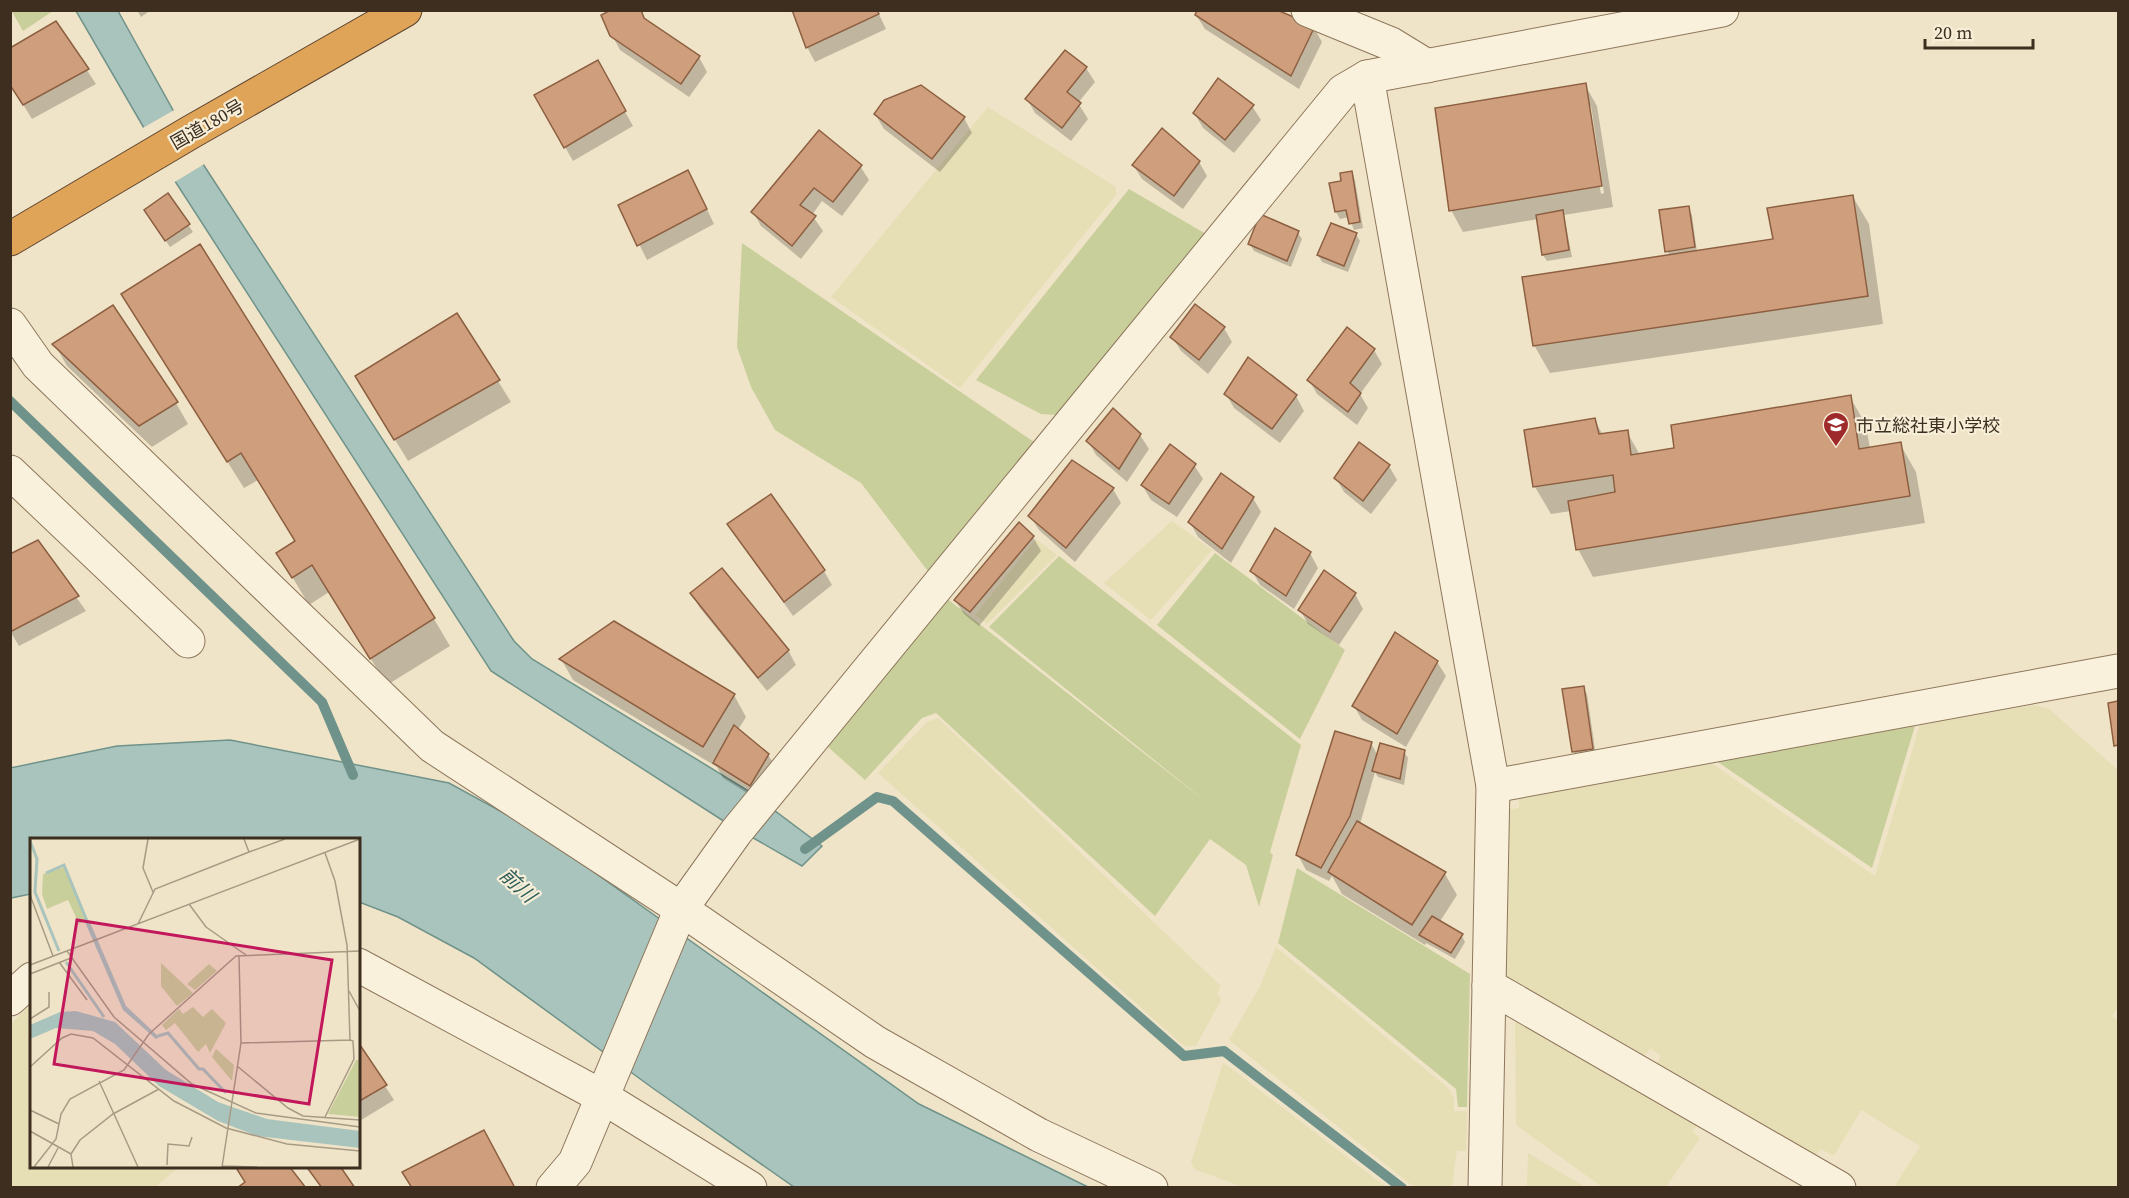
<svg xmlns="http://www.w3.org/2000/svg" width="2129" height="1198" font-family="'Source Serif 4','Noto Sans JP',serif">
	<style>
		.farmland { fill: #e6deb5 }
		.green { fill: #c9cf9b }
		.water { fill: #a9c4bc; stroke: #6f938a; stroke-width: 1.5 }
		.pier { fill: #f0e4c8 }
		.shadow { fill: #0003; fill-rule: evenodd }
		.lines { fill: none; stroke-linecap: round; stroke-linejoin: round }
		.stream { stroke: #6f938a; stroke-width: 10 }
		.building { fill: #cf9f7d; stroke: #8d5f41; stroke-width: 1.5 }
		.street-casing { stroke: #8d765c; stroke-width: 35 }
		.highway-casing { stroke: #5b4430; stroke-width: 35 }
		.street { stroke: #faf1dc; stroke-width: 33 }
		.highway { stroke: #e0a458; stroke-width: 33 }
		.labels { text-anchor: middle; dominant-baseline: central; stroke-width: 4.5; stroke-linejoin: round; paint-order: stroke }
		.street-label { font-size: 18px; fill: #3d2e20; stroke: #f7eed8 }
		.poi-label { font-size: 18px; fill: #3d2e20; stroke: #f7eed8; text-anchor: start }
		.water-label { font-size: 20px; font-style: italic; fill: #2f5d5a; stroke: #f7eed8 }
		.inset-river { fill: none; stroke: #a9c4bc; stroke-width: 3 }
		.inset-road { fill: none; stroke: #a89b85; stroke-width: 1.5 }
		.view { fill: #c2185b; fill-opacity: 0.15; stroke: #c2185b; stroke-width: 3 }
		.inset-edge { fill: none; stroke: #3d2e20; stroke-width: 3 }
	</style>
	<rect width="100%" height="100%" fill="#f0e4c8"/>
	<g class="farmland">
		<polygon points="988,107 1116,187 1116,195 960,388 831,297"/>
		<polygon points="1172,521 1212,550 1151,620 1104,583"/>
		<polygon points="1036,539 1057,555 987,624 975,615"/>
		<polygon points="2035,705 2049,709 2118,770 2118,1007 2112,1016 2118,1021 2118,1187 1894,1187 1920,1146 1861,1110 1834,1156 1821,1149 1814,1157 1656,1065 1661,1056 1650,1048 1643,1059 1502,980 1504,810 1519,808 1519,797 1711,763 1875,876 1920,724"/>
		<polygon points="938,718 1221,986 1217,993 1221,1000 1196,1046 1184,1046 878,773 927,722"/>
		<polygon points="1276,947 1448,1088 1454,1097 1454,1111 1467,1111 1466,1151 1457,1151 1452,1187 1414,1187 1229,1040 1259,988"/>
		<polygon points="31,1004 32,1166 179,1167 155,1187 11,1187 11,1024"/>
		<polygon points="1515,1015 1701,1122 1692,1131 1700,1138 1666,1187 1602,1187 1516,1125"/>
		<polygon points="1223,1063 1232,1069 1386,1187 1243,1187 1194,1169 1191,1162"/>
		<polygon points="1528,1153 1585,1187 1527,1187"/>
	</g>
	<g class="green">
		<polygon points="11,10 53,10 53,11 23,31"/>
		<polygon points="1129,189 1206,234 1056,415 1041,414 976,380"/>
		<polygon points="742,243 1037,444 930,574 861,483 775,430 751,387 737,347"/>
		<polygon points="1215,553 1345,650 1300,739 1157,625"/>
		<polygon points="1059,556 1301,745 1270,852 1273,855 1259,907 1246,865 1210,839 1155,916 936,713 922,718 865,780 827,746 945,597 1210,805 989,627"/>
		<polygon points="1915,726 1872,868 1715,760"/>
		<polygon points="1297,868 1470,974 1467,1107 1458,1107 1456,1089 1278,943"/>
	</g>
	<g class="water">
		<polygon points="76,11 118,11 203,164 514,641 532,659 747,790 822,846 802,866 722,820 491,671 173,178"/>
		<polygon points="230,740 449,783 535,830 919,1104 1088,1187 794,1187 654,1089 474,958 398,917 359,902 358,840 32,840 31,894 11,898 10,768 117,746"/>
	</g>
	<polygon class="pier" points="176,109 206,163 173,183 141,129"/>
	<g class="shadow">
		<polygon points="137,10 151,10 141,17"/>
		<polygon points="641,10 646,21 699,57 707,72 689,97 620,50 612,35"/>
		<polygon points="877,10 886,29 815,62 807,47"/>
		<polygon points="1196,15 1314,28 1322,42 1299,89 1205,29"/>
		<polygon points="56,23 96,84 32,119 10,83"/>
		<polygon points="597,62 633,126 573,161 565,147"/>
		<polygon points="1086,68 1095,82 1078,103 1088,119 1071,141 1035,113 1027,99"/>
		<path d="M1585,85l12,21 16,101 -49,8 8,42 -25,4 -4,-6 -5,-36 -75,13 -12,-22zM1588,106h3l13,87 -3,1z"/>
		<polygon points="1252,106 1261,120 1234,153 1203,128 1195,114"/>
		<polygon points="875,114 964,118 972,133 940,172 884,129"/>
		<polygon points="1199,162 1207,176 1183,209 1142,179 1133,165"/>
		<polygon points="860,166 869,180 842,216 822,201 812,215 823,231 801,259 761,226 753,212"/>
		<polygon points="1352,173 1355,180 1363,228 1354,230 1349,217 1340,219 1336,212 1331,184 1343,182"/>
		<polygon points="696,186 714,224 647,260 620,206"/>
		<polygon points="168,195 193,232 170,247 149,217"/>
		<polygon points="1853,197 1869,224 1883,324 1550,373 1534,345 1670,256 1667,251 1688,208 1692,215 1697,252 1775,240"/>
		<polygon points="1298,233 1302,239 1291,267 1254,251 1250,244"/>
		<polygon points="1356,234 1360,241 1348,272 1322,262 1318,255"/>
		<polygon points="139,322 434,619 450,646 387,685 329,592 309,605 278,553 296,542 258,480 244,488"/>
		<polygon points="1224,328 1232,342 1208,374 1181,351 1172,337"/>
		<polygon points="55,345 176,403 188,424 152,447 67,366"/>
		<polygon points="1374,350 1382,364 1360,394 1368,408 1357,425 1317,394 1309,380"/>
		<polygon points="498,381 511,402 408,461 369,397"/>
		<polygon points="1226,394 1296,396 1304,411 1280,443 1234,408"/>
		<polygon points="1850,397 1866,425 1870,449 1900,444 1916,472 1925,523 1593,577 1578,549 1571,511 1551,514 1535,487 1594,420 1603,435 1627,432 1640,455 1676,450"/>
		<polygon points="1140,435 1149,449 1127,482 1096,455 1088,441"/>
		<polygon points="1194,465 1203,479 1177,517 1151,500 1142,485"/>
		<polygon points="1389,466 1397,480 1371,514 1344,492 1336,478"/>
		<polygon points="1113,489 1121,503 1075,562 1039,530 1030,516"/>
		<polygon points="1253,498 1261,512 1231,563 1198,537 1190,522"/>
		<polygon points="729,524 824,571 832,585 793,616"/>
		<polygon points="1033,537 1041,551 979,626 964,614 955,600"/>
		<polygon points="37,542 86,611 19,646 10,631"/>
		<polygon points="1310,553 1318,568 1294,609 1260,585 1252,571"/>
		<polygon points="692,594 788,650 796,665 767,691 700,608"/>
		<polygon points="1355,594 1363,609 1339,645 1308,624 1300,610"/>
		<polygon points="561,659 734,695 746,717 738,730 768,755 777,769 758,800 723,778 717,767 573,680"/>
		<polygon points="1437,662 1446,676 1406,747 1362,720 1354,706"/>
		<polygon points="1583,688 1587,694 1596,756 1578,759 1574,752 1564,690"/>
		<polygon points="2118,703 2118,750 2116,745 2109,704"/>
		<polygon points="1371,743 1378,756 1404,752 1408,758 1404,785 1378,777 1375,772 1360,824 1445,874 1457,895 1439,923 1462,936 1465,942 1455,959 1426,943 1425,945 1342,894 1332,876 1329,881 1306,870 1298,855"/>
		<polygon points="358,1044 394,1100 358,1122"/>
	</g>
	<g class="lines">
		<g class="stream">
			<polyline points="10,401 322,702 353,775"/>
			<polyline points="805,849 877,797 893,801 1184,1056 1224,1051 1402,1188"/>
		</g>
	</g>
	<g class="building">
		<polygon points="611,10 641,10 644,18 700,56 681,84 610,36 601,15"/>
		<polygon points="792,10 877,10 879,14 806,48"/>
		<polygon points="1197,10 1277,10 1315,26 1291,76 1195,15"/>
		<polygon points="56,21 89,69 23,105 10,85 10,48"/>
		<polygon points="1065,50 1087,67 1067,92 1081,103 1062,128 1025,99"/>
		<polygon points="598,60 626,111 564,148 534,95"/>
		<polygon points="1218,78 1254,105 1225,140 1193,113"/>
		<polygon points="1586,83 1602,186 1449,211 1435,108"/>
		<polygon points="921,85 965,117 932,159 874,114 884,100"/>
		<polygon points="1162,128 1200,161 1174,196 1132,165"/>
		<polygon points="819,130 862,165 833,202 814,188 800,205 816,216 792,246 751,212"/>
		<polygon points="688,170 707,209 637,246 618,205"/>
		<polygon points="1352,171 1360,222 1349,224 1346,210 1335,212 1329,183 1341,181 1340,173"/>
		<polygon points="168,193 190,224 165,241 144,210"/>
		<polygon points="1853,195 1868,296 1533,346 1522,277 1773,239 1767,208"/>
		<polygon points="1689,206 1695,247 1665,252 1659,210"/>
		<polygon points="1563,210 1569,250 1542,255 1536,215"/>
		<polygon points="1260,214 1299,231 1287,261 1248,244"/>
		<polygon points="1331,223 1357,233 1344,266 1317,255"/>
		<polygon points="200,244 435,618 370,659 312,565 292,578 276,553 295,541 241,453 227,462 121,294"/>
		<polygon points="1195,304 1225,327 1199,360 1170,337"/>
		<polygon points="113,305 178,402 139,426 52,344"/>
		<polygon points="457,313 500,380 394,440 355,376"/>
		<polygon points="1347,327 1375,349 1350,383 1361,393 1348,412 1307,380"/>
		<polygon points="1248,357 1297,395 1272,429 1224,394"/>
		<polygon points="1851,395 1859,449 1901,442 1910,496 1576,550 1568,501 1615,492 1613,475 1533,487 1524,430 1595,418 1599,434 1628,430 1631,455 1674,448 1671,425"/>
		<polygon points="1113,408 1141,434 1119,469 1086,441"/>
		<polygon points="1359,442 1390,465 1363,501 1334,478"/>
		<polygon points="1170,444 1196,464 1169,504 1141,485"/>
		<polygon points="1072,460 1114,488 1066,548 1028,516"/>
		<polygon points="1221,473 1254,497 1222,549 1188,522"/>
		<polygon points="771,494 825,570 784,602 727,524"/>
		<polygon points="1019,522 1034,536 970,612 954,600"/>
		<polygon points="1275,528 1311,552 1286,596 1250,571"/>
		<polygon points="38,540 79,596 10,632 10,554"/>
		<polygon points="722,568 789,650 758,678 690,593"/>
		<polygon points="1324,570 1356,593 1330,632 1298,610"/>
		<polygon points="614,621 735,694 703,747 559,659"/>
		<polygon points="1395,632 1438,661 1397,734 1352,706"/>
		<polygon points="1584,686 1593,749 1572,752 1562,689"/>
		<polygon points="2118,701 2118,745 2114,746 2108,703"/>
		<polygon points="734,725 769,754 750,786 713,763"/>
		<polygon points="1335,731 1372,742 1350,816 1321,868 1296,855"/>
		<polygon points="1380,743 1405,750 1400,779 1372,771"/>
		<polygon points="1357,821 1446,872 1412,925 1328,872"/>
		<polygon points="1432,916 1463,934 1451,953 1419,935"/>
		<polygon points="358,1042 387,1085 358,1102"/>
		<polygon points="484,1130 515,1188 412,1188 402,1172"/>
		<polygon points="235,1166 289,1166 306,1188 237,1188 245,1182"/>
		<polygon points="306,1166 340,1166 355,1188 322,1188"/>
	</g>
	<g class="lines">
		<defs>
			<g id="street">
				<polyline points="1308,10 1391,44 1427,66"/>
				<polyline points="1367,77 1493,786 1485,1188"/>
				<polyline points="10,325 38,365 432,746 681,909 875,1042 1039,1135 1151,1188"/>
				<polyline points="10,472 188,641"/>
				<polyline points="1493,786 2118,671"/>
				<polyline points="358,965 601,1096 750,1188"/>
				<polyline points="1489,986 1839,1188"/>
				<polyline points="10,999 32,979"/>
				<polyline points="553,1188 575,1162 681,909 736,832 1343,91 1367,77 1722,10"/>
			</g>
			<polyline id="highway" points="10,239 191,132 405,10"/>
		</defs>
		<use href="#street" class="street-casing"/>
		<use href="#highway" class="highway-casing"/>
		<use href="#street" class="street"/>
		<use href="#highway" class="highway"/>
	</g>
	<defs>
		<symbol id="school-pin" viewBox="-11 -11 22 30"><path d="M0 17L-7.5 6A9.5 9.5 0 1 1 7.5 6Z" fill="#9e2a2b" stroke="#f7eed8"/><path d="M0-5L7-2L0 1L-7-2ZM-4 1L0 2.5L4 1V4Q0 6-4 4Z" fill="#fff"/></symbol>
	</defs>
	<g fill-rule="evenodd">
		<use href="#school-pin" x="1821" y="410" width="30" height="40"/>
	</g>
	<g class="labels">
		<g class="street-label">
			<text transform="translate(207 124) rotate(-30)">国道180号</text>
		</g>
		<g class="poi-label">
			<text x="1856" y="425">市立総社東小学校</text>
		</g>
		<g class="water-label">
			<text transform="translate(518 885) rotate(43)">前川</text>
		</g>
	</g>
	<g transform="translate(30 838)">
		<rect width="330" height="330" fill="#f0e4c8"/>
		<path d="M34,29l22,53 -7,4 -11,-24 -21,9 -5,-15 1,-20zM131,125l32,30 -16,13 -16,-20zM179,126l8,7 -22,19 -8,-6zM163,169l10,10 9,-8 14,14 -16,30 -4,-9 -8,8 -23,-29 -9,7 -4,-5 17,-16 4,5zM186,211l18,16 -2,16 -20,-24zM326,222h4v57l-32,-3z" fill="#c9cf9b"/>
		<path d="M59,82l37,86 33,31 -3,2 -33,-29 -38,-88zM46,173l39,11 51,48 52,32 49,17 93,12v17l-103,-12 -39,-15 -59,-35 -44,-42 -22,-13 -37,-3 -26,11v-14l30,-13z" fill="#a9c4bc"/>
		<path class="inset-river" d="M0,3l7,18 -2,33 24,59M16,35l18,-8 23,56M36,124l38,55M128,198l10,-3 31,36h4l23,24"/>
		<path class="inset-road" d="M118,1l-5,29 10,24M219,14l36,-13M0,57l23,61M159,66l17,23 40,28M108,86l17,-35 94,-37 -5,-13M37,113l47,66 78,67 64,29 104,14M29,124l28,38M0,127l330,-126M0,136l41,-16M319,153l11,20M0,181l19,-12v-15M211,205l109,-3 -3,-95 -12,-64 -10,-28M207,228l51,42 15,8 57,4M0,229l32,-29 9,-4 22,4 81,63 52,27 61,16 73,7M69,243l39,86M0,272l29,14M295,279l29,-58 -1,-18 -3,-1M0,293l41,23M137,327l1,-21 21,2 3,-9M192,328l35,1M4,329l22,-28 5,-25 9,-15 54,-29 25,-36 87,-78 124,-5M18,329l10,-19M43,329l-2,-13 9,-14 33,-26 46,-25M192,329l19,-124 -2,-88"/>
		<path class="view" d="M47,82l255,40 -23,144 -255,-40z"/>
		<rect width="330" height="330" class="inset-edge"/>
	</g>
	<rect width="2129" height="1198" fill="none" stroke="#3d2e20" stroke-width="24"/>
	<path d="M1925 39v9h108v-9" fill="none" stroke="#3d2e20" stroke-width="3"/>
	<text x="1934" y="39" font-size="18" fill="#3d2e20" stroke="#f7eed8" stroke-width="4.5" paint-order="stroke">20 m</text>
</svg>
